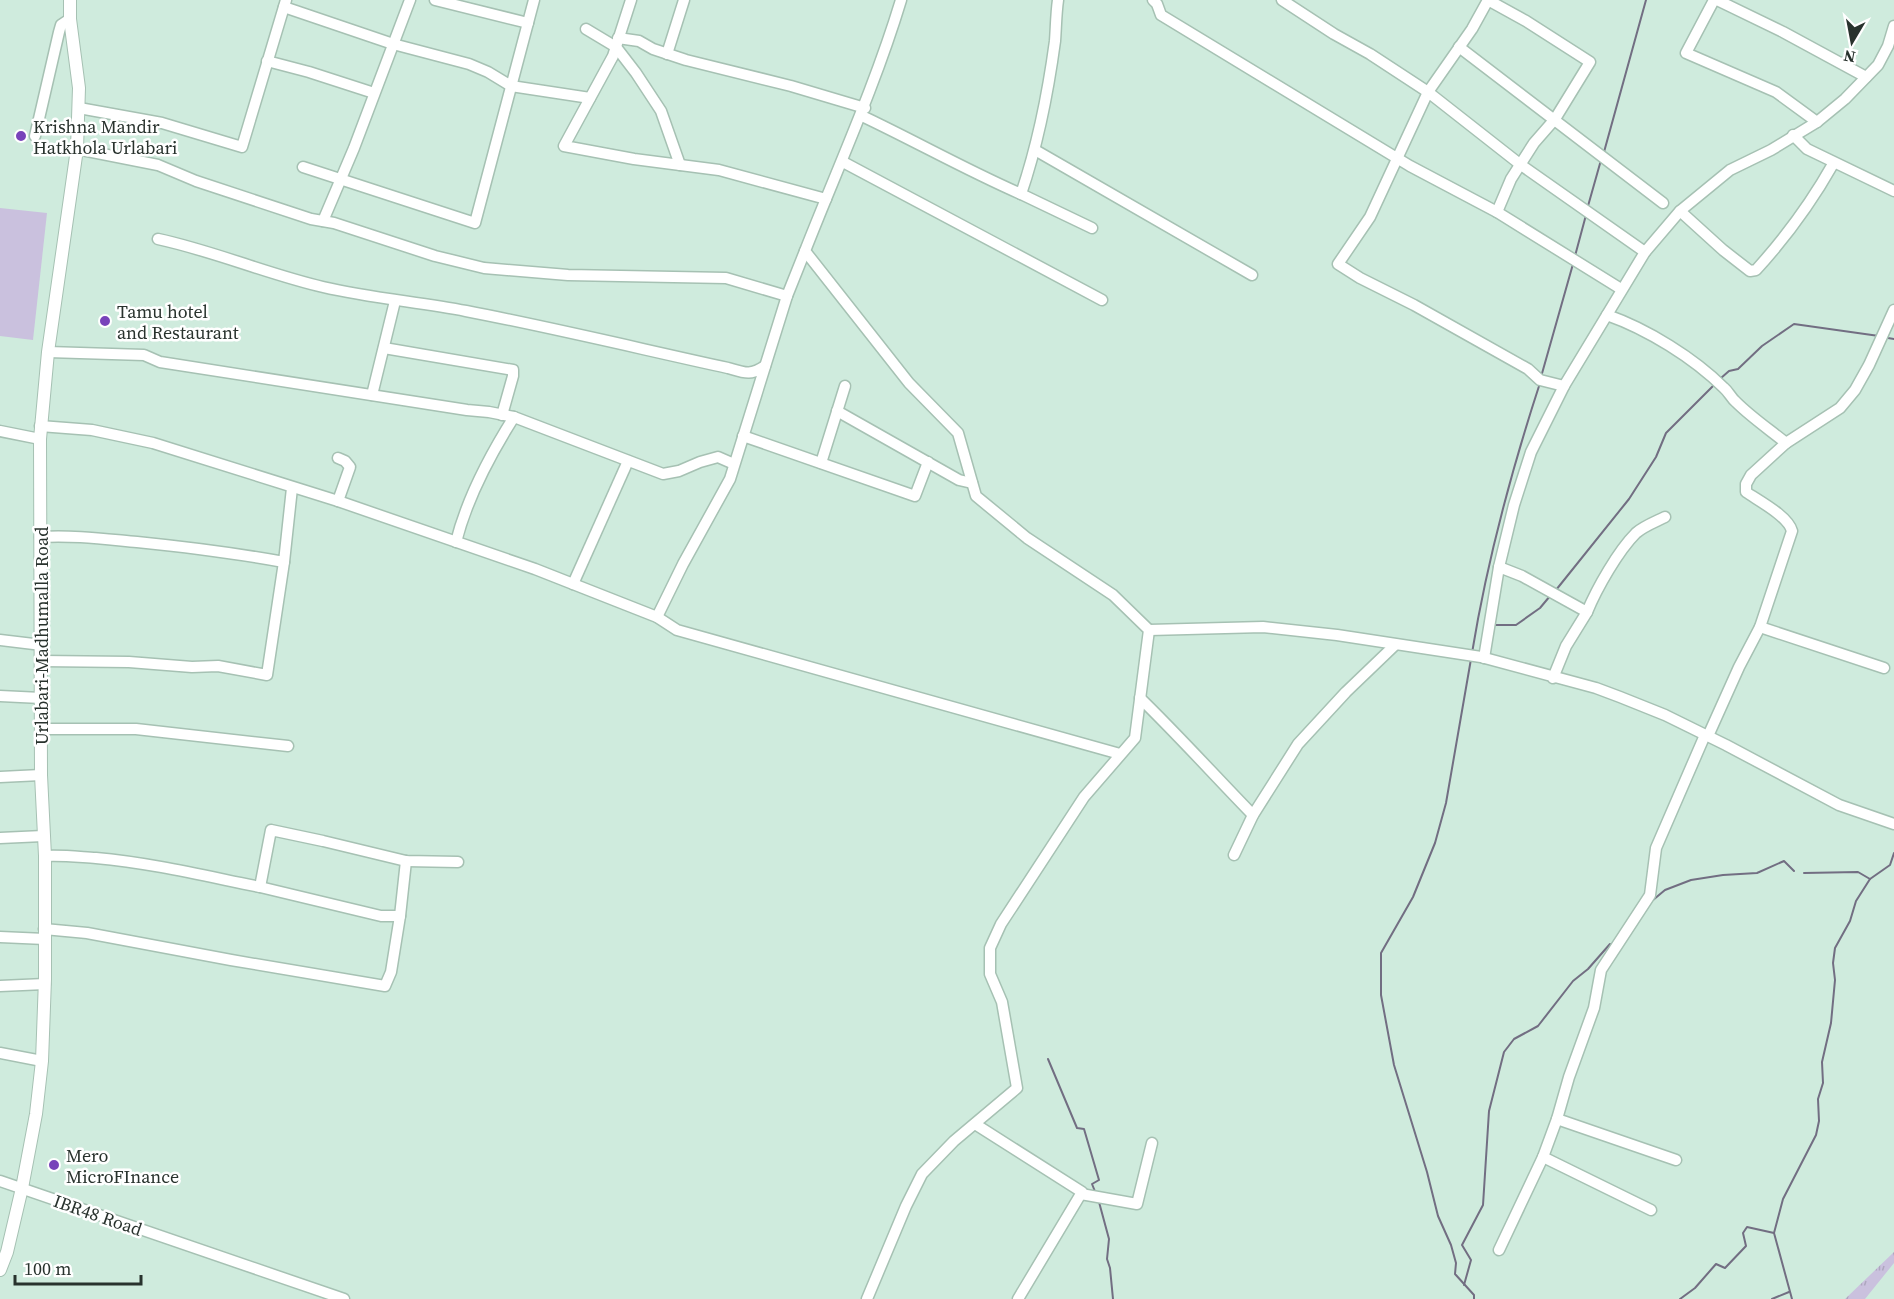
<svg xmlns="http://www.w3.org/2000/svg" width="1894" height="1299" font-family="'Source Serif 4',serif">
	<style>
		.grass { fill: url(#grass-tufts) }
		.park { fill: #cac1de }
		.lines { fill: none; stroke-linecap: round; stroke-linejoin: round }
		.stream { stroke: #726e82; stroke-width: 2 }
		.minor-casing { stroke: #a6c1b3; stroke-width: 13 }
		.major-casing { stroke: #a6c1b3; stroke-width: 14 }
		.minor { stroke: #fff; stroke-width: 10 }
		.major { stroke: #fff; stroke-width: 12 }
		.poi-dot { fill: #7843ba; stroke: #fff; stroke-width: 2 }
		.labels { text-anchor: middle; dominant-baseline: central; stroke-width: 5; stroke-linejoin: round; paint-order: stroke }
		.poi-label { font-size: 18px; fill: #28322d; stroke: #fff; text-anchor: start }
		.street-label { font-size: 18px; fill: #28322d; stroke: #fff }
	</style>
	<defs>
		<pattern id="grass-tufts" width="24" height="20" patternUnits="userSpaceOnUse" patternTransform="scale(1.5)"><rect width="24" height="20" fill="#cac1de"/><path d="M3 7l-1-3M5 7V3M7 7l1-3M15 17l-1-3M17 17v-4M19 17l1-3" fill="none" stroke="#aea6bf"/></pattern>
	</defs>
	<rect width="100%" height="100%" fill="#cfebdd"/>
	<polygon class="grass" points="1894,1252 1894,1263 1865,1299 1845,1299"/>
	<polygon class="park" points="0,208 47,213 33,340 0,336"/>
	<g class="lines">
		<g class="stream">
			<polyline points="1604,152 1646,0"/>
			<polyline points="1588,206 1601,160"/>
			<polyline points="1575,256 1586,215"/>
			<polyline points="1888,338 1894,339"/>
			<polyline points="1541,377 1573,264"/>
			<polyline points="1721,378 1729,371 1738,369 1762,346 1794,324 1879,336"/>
			<polyline points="1556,590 1629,499 1656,457 1666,433 1715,384"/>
			<polyline points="1495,625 1516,625 1540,608 1550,596"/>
			<path d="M1472,653c15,-92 39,-181 68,-270"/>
			<polyline points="1471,659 1446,803 1435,843 1413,897 1381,953 1381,995 1394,1065 1427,1172 1438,1216 1451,1245 1456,1263 1455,1274 1474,1295 1474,1299"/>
			<polyline points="1804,873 1858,872 1870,879"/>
			<polyline points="1653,900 1665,890 1691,880 1723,875 1757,873 1784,861 1794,871"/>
			<polyline points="1048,1059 1077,1128 1084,1129 1099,1180 1092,1184 1096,1194"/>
			<polyline points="1099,1202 1109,1239 1107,1259 1110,1268 1113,1299"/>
			<polyline points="1464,1285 1471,1260 1462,1245 1483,1205 1489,1111 1504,1052 1514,1039 1538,1026 1573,981 1588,969 1610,944"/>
			<polyline points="1680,1299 1695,1288 1716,1264 1725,1268 1746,1246 1743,1233 1747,1227 1774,1233"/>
			<polyline points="1772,1299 1789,1292"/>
			<polyline points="1792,1299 1774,1233 1783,1199 1816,1135 1819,1121 1818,1099 1823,1083 1822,1062 1831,1023 1835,980 1833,963 1835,948 1850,921 1856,901 1870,879 1890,865 1894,853"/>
		</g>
		<defs>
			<g id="minor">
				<polyline points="435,0 528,23"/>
				<polyline points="631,0 613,56 564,146 634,159 719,170 826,199"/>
				<polyline points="1153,0 1157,4 1161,15 1410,166 1497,212 1621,289"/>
				<polyline points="1282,0 1334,34 1370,54 1428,92 1521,165 1645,252"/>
				<polyline points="1714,0 1686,53 1776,92 1817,122"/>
				<polyline points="1717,0 1783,32 1866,77"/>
				<polyline points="284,7 393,44 469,64 488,72 511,86 590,98"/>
				<polyline points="586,29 616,47 636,73 661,111 680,165"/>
				<polyline points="618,38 639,41 653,49 686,60 791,86 865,108"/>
				<polyline points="1459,47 1663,203"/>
				<polyline points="667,54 684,0"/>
				<polyline points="267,61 309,72 374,93"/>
				<polyline points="79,108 162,123 242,147 286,0"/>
				<path d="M862,116c53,25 104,54 159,78 17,-50 27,-101 34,-153 1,-13 1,-27 3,-41"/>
				<polyline points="1793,135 1807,149 1894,191"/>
				<polyline points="35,136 59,32 61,25 70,19"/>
				<polyline points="77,149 158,165 196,181 311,219 334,223 435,256 484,268 568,275 726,278 787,296"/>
				<polyline points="1035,150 1252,275"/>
				<polyline points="843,162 1102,300"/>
				<polyline points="303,167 475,223 534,0"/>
				<polyline points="1021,194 1092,228"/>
				<path d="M1680,211l43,39 27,21 6,-1c30,-33 55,-67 77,-106"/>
				<polyline points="1497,212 1511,179 1534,143 1555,119 1590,62 1526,21 1488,0 1472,29 1428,92 1370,217 1338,264 1360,278 1414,305 1528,369 1540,380 1564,386"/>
				<polyline points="323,221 354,148 410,0"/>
				<path d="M158,239c56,12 109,35 165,48 47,11 96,15 143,24 88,17 175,38 262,57 17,5 22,8 37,-2"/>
				<path d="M1607,315c40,14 87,43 117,73 5,4 7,10 12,14 15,15 34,28 50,41"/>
				<polyline points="384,348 513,370 513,376 502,415"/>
				<polyline points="48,352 144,355 160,362 467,410 489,412 514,417"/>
				<polyline points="372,395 395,301"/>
				<polyline points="837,411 959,480 972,483"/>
				<polyline points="40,426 92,430 153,443 338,501 535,569 657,617 677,630 1120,754"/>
				<polyline points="0,431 40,439"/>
				<polyline points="743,436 915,496 928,462"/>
				<polyline points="338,458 345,461 350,467 338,501"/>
				<polyline points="821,463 845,386"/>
				<path d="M40,537c33,-2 64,2 97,5 49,5 98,11 147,20l8,-74"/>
				<path d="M456,542c11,-44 34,-87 58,-125l149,57 16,-3 21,-9 18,-5 16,7"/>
				<path d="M1499,567l23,9 65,36c10,-24 31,-61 49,-79 8,-7 19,-11 29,-16"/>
				<polyline points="573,584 628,461"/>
				<polyline points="657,617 683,564 730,479 787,296 805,251"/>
				<polyline points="1760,627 1884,668"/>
				<polyline points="1149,630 1263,627 1337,635 1481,657 1596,688 1620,697 1665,715 1726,745 1839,805 1894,824"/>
				<polyline points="0,640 42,645"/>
				<polyline points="1484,658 1499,567 1514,505 1531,452 1564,386 1645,252 1680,211 1730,170 1771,150 1817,122 1845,99 1878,65 1888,46 1894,26"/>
				<polyline points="42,661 129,662 192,667 218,666 267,675 284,562"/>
				<polyline points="1553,678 1566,646 1587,612"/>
				<polyline points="0,696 41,698"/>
				<path d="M1140,698c39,38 75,78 113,117"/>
				<polyline points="42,729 136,729 288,746"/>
				<path d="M1708,736l31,-69 21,-40 32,-96c-4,-15 -33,-30 -46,-39v-8l5,-9 35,-32 54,-35 15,-18 14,-25 25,-55"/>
				<polyline points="0,777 41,775"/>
				<polyline points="0,838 43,836"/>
				<polyline points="1234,855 1253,815 1298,744 1346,692 1395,645"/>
				<path d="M45,856c17,-1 34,1 51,2 56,5 109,18 164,29l11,-57 52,11 83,20 52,1"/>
				<polyline points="260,887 381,916 400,916 406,861"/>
				<polyline points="44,929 87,933 231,960 385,986 391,972 400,916"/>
				<polyline points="0,937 45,939"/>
				<polyline points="0,986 45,984"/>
				<polyline points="0,1053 42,1061"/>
				<polyline points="1557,1119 1676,1160"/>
				<polyline points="975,1124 1082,1192 1018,1299"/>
				<polyline points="1543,1157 1651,1210"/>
				<polyline points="0,1181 344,1299"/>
				<polyline points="1081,1194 1137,1204 1152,1143"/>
				<polyline points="1499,1250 1543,1157 1557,1119 1569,1077 1594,1008 1601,970 1650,895 1656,848 1705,735"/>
				<path d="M867,1299l39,-93 16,-32 32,-33 63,-53 -15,-86 -12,-28v-26l11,-24 83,-127 51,-59 14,-108 -36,-35 -86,-57 -51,-42 -18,-63 -49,-50 -104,-132c33,-84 70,-165 96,-251"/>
			</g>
			<polyline id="major" points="0,1270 7,1252 22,1188 36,1114 42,1061 45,979 45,856 41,775 40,439 48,352 77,149 79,88 70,19 70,0"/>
		</defs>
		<use href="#minor" class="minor-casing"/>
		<use href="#major" class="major-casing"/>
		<use href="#minor" class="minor"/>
		<use href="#major" class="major"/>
	</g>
	<g class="poi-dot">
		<circle cx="21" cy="136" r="6"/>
		<circle cx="105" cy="321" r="6"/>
		<circle cx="54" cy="1165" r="6"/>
	</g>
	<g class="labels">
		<g class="poi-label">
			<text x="33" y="126">Krishna Mandir<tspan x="33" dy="21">Hatkhola Urlabari</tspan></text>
			<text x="117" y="311">Tamu hotel<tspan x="117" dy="21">and Restaurant</tspan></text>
			<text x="66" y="1155">Mero<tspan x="66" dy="21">MicroFInance</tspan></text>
		</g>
		<g class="street-label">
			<text transform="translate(41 636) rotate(-90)">Urlabari-Madhumalla Road</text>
			<text transform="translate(98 1215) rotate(19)">IBR48 Road</text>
		</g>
	</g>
	<g transform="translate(1852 42) rotate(190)" stroke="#ffffff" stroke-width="4.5" paint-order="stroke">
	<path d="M0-4.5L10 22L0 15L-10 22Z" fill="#28322d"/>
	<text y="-9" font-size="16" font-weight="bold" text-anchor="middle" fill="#28322d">N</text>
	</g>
	<path d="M15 1275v9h126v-9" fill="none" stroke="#28322d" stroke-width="3"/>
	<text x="24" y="1275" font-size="18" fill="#28322d" stroke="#ffffff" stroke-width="4.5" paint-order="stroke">100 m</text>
</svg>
